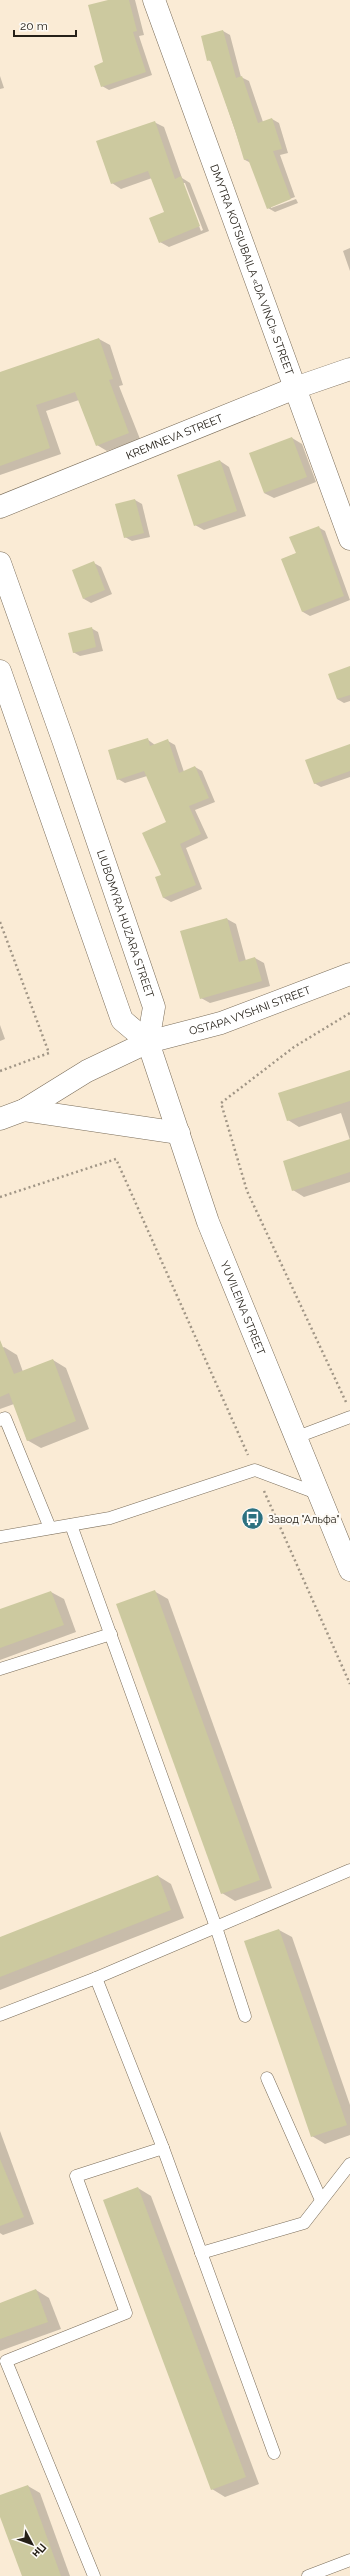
<svg xmlns="http://www.w3.org/2000/svg" width="350" height="2576" font-family="Raleway,sans-serif">
	<style>
		.shadow { fill: #0003; fill-rule: evenodd }
		.building { fill: #ccc99f }
		.lines { fill: none; stroke-linecap: round; stroke-linejoin: round }
		.lane-casing { stroke: #7a6d5a; stroke-width: 13 }
		.street-casing { stroke: #7a6d5a; stroke-width: 23 }
		.secondary-casing { stroke: #7a6d5a; stroke-width: 23 }
		.path { stroke: #a19686; stroke-width: 2.5; stroke-dasharray: 2 3; stroke-linecap: butt }
		.lane { stroke: #fff; stroke-width: 12 }
		.street { stroke: #fff; stroke-width: 22 }
		.secondary { stroke: #fff; stroke-width: 22 }
		.labels { text-anchor: middle; dominant-baseline: central; stroke-width: 4; stroke-linejoin: round; paint-order: stroke }
		.street-label { font-size: 11px; fill: #252018; stroke: #fdfaf5 }
		.poi-label { font-size: 11px; fill: #252018; stroke: #fdfaf5; text-anchor: start }
	</style>
	<rect width="100%" height="100%" fill="#faebd5"/>
	<g class="shadow">
		<polygon points="112,0 135,0 144,35 139,36 152,75 109,90 102,86"/>
		<polygon points="223,31 230,35 241,77 249,81 263,122 272,119 279,123 288,153 280,155 295,197 271,206 271,208 296,199 298,203 275,212 268,208 251,163 245,160 212,62 208,60"/>
		<polygon points="0,76 4,88 0,89"/>
		<path d="M154,122l10,5 18,51 8,5 19,48 -40,16 -9,-5 6,-30 -14,-34 -31,11 -9,-6zM182,183h3l18,47 -2,1z"/>
		<polygon points="350,248 350,271 343,251"/>
		<polygon points="99,339 110,345 123,385 119,386 140,439 107,451 97,445 79,400 46,411 61,454 0,475 0,373"/>
		<polygon points="292,438 302,444 316,482 274,498 264,493"/>
		<polygon points="220,461 229,467 246,516 204,530 195,525"/>
		<polygon points="135,500 142,504 150,537 132,541 125,537"/>
		<polygon points="318,527 325,531 350,600 310,616 303,612 283,559 297,553"/>
		<polygon points="94,563 101,567 112,594 91,603 84,599"/>
		<polygon points="91,628 98,632 103,651 80,656 73,652"/>
		<polygon points="350,667 350,701 344,703 337,699"/>
		<polygon points="147,739 155,745 168,741 175,745 184,772 195,767 202,771 215,802 195,810 208,838 186,848 202,889 171,902 164,898 157,878 163,876 167,822 147,776 125,783 118,779"/>
		<polygon points="350,745 350,777 321,787 314,783"/>
		<polygon points="227,919 236,924 246,961 255,958 264,963 270,986 210,1003 201,998"/>
		<polygon points="0,1025 5,1039 0,1041"/>
		<polygon points="350,1071 350,1182 304,1197 293,1190 350,1140 341,1113 299,1127 288,1120"/>
		<polygon points="4,1347 17,1355 23,1372 53,1360 66,1368 89,1429 41,1448 27,1440 14,1404 0,1409 0,1349"/>
		<polygon points="154,1591 168,1599 272,1888 235,1901 222,1893"/>
		<polygon points="51,1592 64,1599 76,1632 0,1660 0,1611"/>
		<polygon points="158,1876 171,1884 184,1918 0,1990 0,1938"/>
		<polygon points="279,1930 292,1937 350,2105 350,2135 325,2144 312,2136"/>
		<polygon points="0,2131 34,2224 3,2235 0,2233"/>
		<polygon points="138,2188 151,2196 259,2484 225,2497 212,2489"/>
		<polygon points="36,2290 49,2298 61,2329 0,2351 0,2304"/>
		<polygon points="28,2486 40,2493 70,2576 23,2576 0,2514 0,2496"/>
	</g>
	<g class="building">
		<polygon points="108,0 129,0 137,31 133,32 146,72 101,87 94,66 103,62 88,5"/>
		<polygon points="223,30 236,78 242,76 258,123 272,118 282,149 273,151 291,199 267,209 248,159 244,160 235,130 210,60 207,61 201,36"/>
		<polygon points="155,121 175,179 181,176 200,226 159,243 149,218 164,212 148,171 111,184 96,141"/>
		<polygon points="99,338 113,379 109,380 129,433 96,446 75,392 36,405 50,448 0,466 0,372"/>
		<polygon points="292,437 307,477 264,493 249,453"/>
		<polygon points="220,460 237,511 194,526 177,475"/>
		<polygon points="135,499 144,533 124,538 115,504"/>
		<polygon points="319,526 344,596 302,612 281,559 296,553 289,537"/>
		<polygon points="94,561 105,590 83,599 72,570"/>
		<polygon points="92,627 96,647 73,653 68,633"/>
		<polygon points="350,666 350,695 337,699 328,674"/>
		<polygon points="148,738 150,746 168,739 179,773 195,766 209,798 189,806 201,834 180,844 196,885 163,898 155,877 161,875 142,833 166,822 144,771 117,780 108,750"/>
		<polygon points="350,744 350,771 314,784 305,760"/>
		<polygon points="227,918 239,962 255,957 262,981 200,999 180,931"/>
		<polygon points="350,1070 350,1101 287,1121 278,1093"/>
		<polygon points="350,1139 350,1172 292,1191 283,1161"/>
		<polygon points="0,1340 14,1374 53,1359 76,1421 27,1441 9,1393 0,1397"/>
		<polygon points="155,1590 260,1880 221,1894 116,1604"/>
		<polygon points="51,1591 64,1625 0,1648 0,1609"/>
		<polygon points="158,1875 171,1910 0,1977 0,1937"/>
		<polygon points="279,1929 347,2125 311,2137 244,1941"/>
		<polygon points="0,2159 24,2217 0,2226"/>
		<polygon points="138,2187 246,2477 211,2490 103,2200"/>
		<polygon points="36,2289 48,2322 0,2339 0,2303"/>
		<polygon points="28,2485 61,2576 22,2576 0,2517 0,2495"/>
	</g>
	<g class="lines">
		<defs>
			<g id="lane">
				<polyline points="0,1420 5,1418 50,1528"/>
				<polyline points="297,1437 350,1417"/>
				<polyline points="71,1525 216,1927 350,1870"/>
				<polyline points="0,1537 110,1518 255,1470 319,1494"/>
				<polyline points="0,1669 111,1634"/>
				<polyline points="96,1978 216,1927 245,2016"/>
				<polyline points="0,2015 96,1978 163,2148"/>
				<polyline points="267,2078 321,2200"/>
				<polyline points="201,2253 304,2223 350,2164"/>
				<polyline points="94,2576 6,2361 126,2313 76,2176 163,2148 274,2453"/>
				<polyline points="308,2576 350,2560"/>
			</g>
			<g id="street">
				<path id="s1" d="M154,0l196,539"/>
				<path id="s2" d="M0,507l295,-119 55,-19"/>
				<polyline points="24,1110 179,1133"/>
				<path id="s3" d="M0,1119l24,-9 63,-39 61,-29 73,-19 129,-49"/>
			</g>
			<g id="secondary">
				<path id="s4" d="M0,563l63,177 91,267 -6,35 60,180 142,348"/>
				<polyline points="0,671 122,1020 148,1042"/>
			</g>
		</defs>
		<use href="#lane" class="lane-casing"/>
		<use href="#street" class="street-casing"/>
		<use href="#secondary" class="secondary-casing"/>
		<g class="path">
			<polyline points="0,922 49,1053 0,1071"/>
			<polyline points="0,1197 116,1159 248,1455"/>
			<polyline points="346,1402 247,1191 221,1103 294,1047 350,1013"/>
			<polyline points="264,1491 350,1684"/>
		</g>
		<use href="#lane" class="lane"/>
		<use href="#street" class="street"/>
		<use href="#secondary" class="secondary"/>
	</g>
	<defs>
		<symbol id="bus-disc" viewBox="-11 -11 22 22"><circle r="9.5" fill="#2c7180" stroke="#fdfaf5"/><path d="M-5-6H5V4H4V6H2V4H-2V6H-4V4H-5ZM-3.5-4V0h7V-4ZM-3.5 1.2v1.5H-2V1.2ZM2 1.2v1.5H3.5V1.2Z" fill="#fff"/></symbol>
	</defs>
	<g fill-rule="evenodd">
		<use href="#bus-disc" x="240" y="1506" width="25" height="25"/>
	</g>
	<g class="labels">
		<g class="street-label">
			<text stroke="none"><textPath href="#s1" startOffset="287">DMYTRA KOTSIUBAILA «DA VINCI» STREET</textPath></text>
			<text stroke="none"><textPath href="#s2" startOffset="188">KREMNEVA STREET</textPath></text>
			<text stroke="none"><textPath href="#s4" startOffset="382">LIUBOMYRA HUZARA STREET</textPath></text>
			<text stroke="none"><textPath href="#s3" startOffset="274">OSTAPA VYSHNI STREET</textPath></text>
			<text stroke="none"><textPath href="#s4" startOffset="788">YUVILEINA STREET</textPath></text>
		</g>
		<g class="poi-label">
			<text x="268" y="1519">Завод "Альфа"</text>
		</g>
	</g>
	<g transform="translate(32 2544) rotate(131)" stroke="#fdfaf5" stroke-width="3" paint-order="stroke">
	<path d="M0-3L7 15L0 10L-7 15Z" fill="#252018"/>
	<text y="-6" font-size="11" font-weight="bold" text-anchor="middle" fill="#252018">Пн</text>
	</g>
	<path d="M14 30v6h62v-6" fill="none" stroke="#252018" stroke-width="2"/>
	<text x="20" y="30" font-size="12" fill="#252018" stroke="#fdfaf5" stroke-width="3" paint-order="stroke">20 m</text>
</svg>
